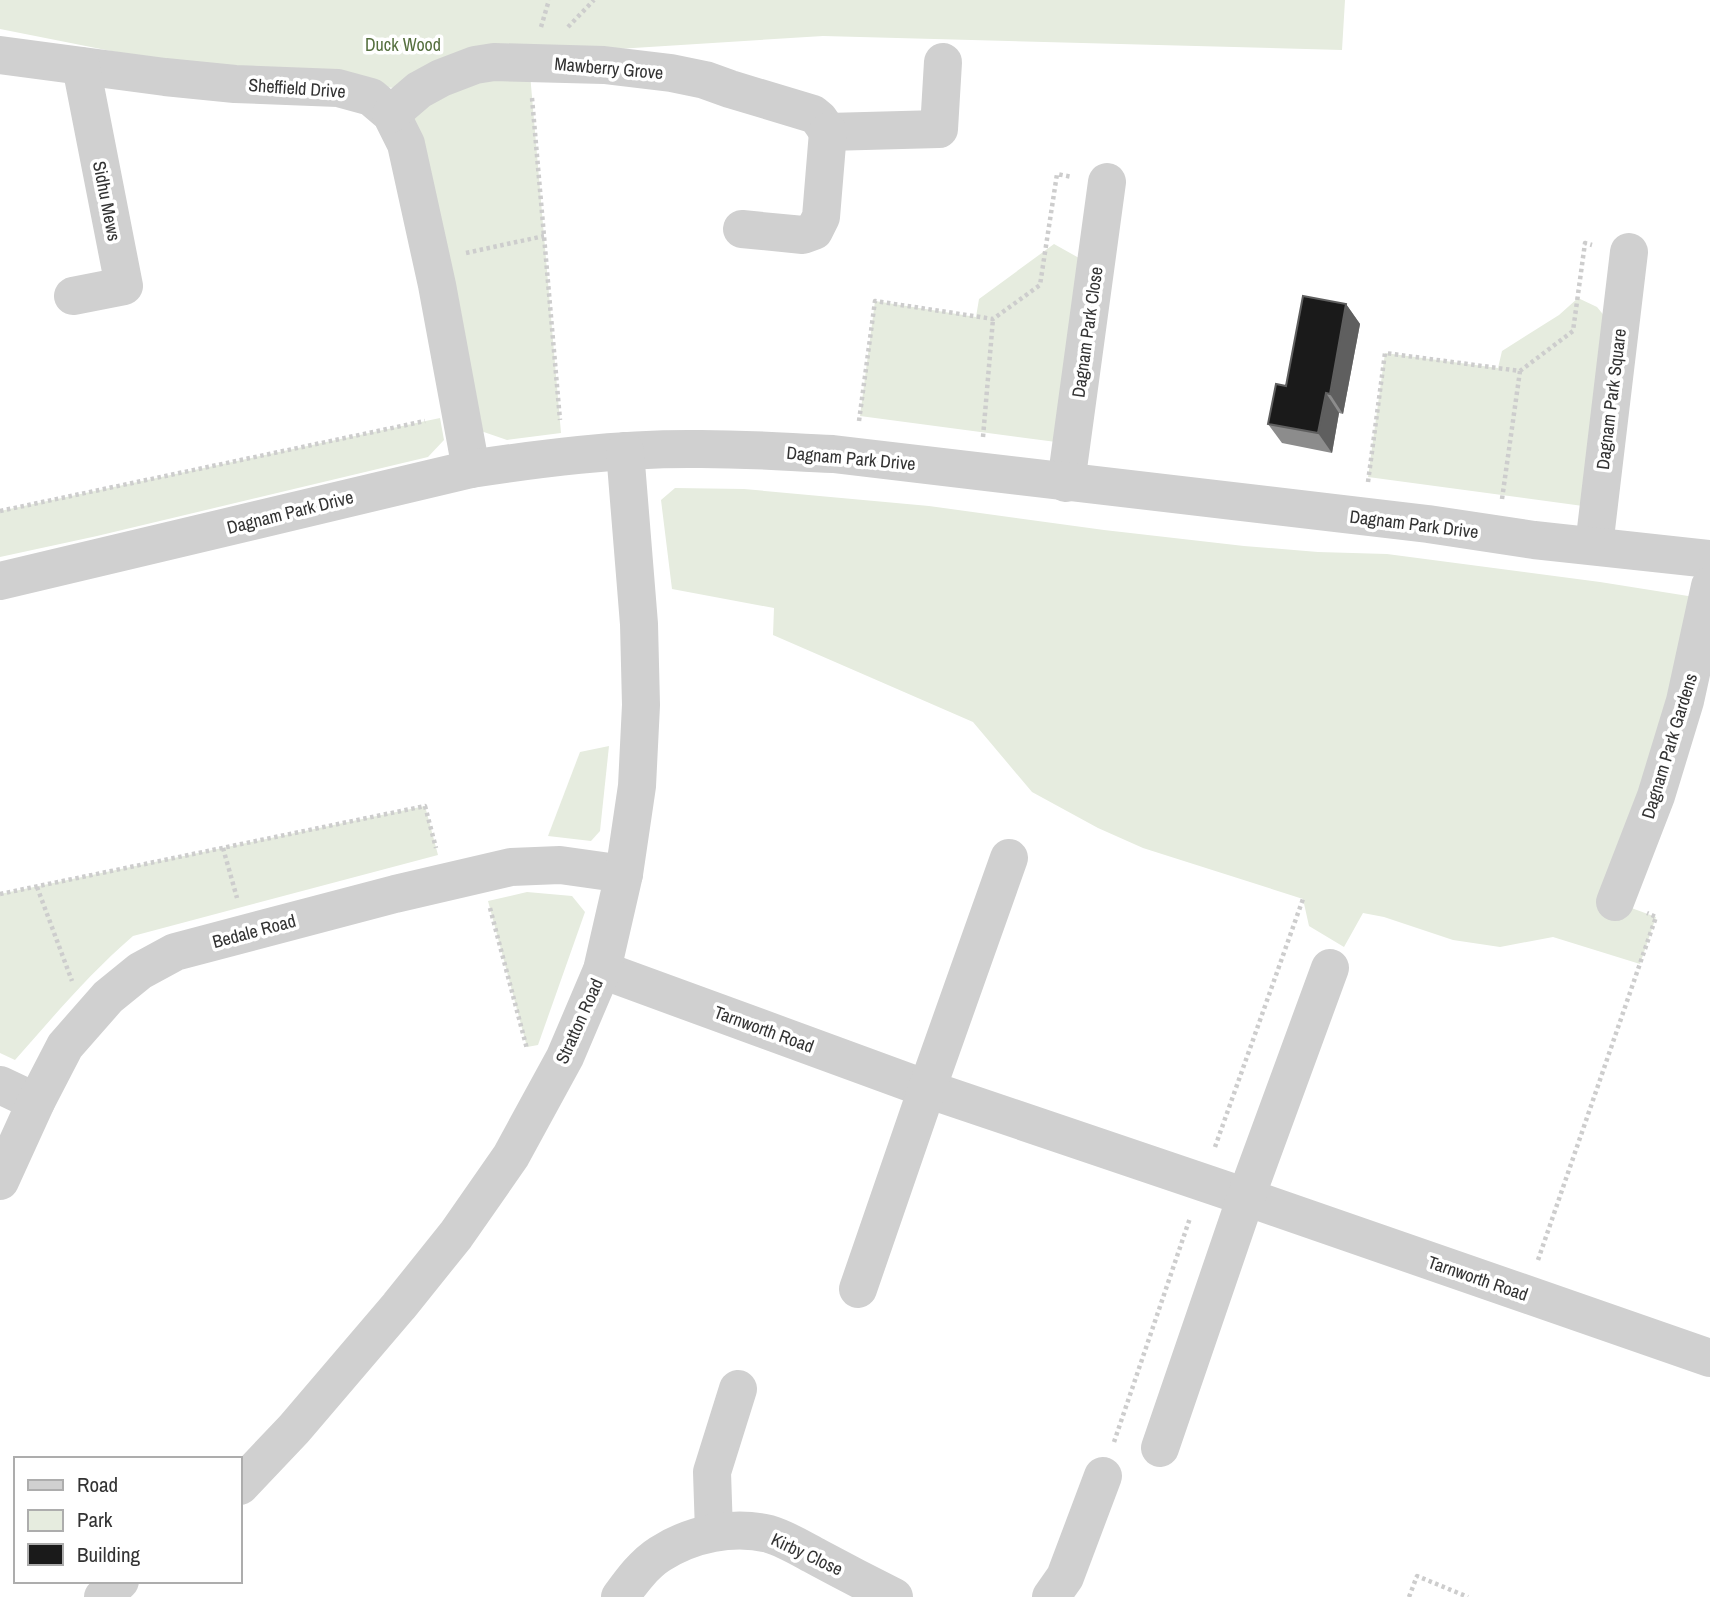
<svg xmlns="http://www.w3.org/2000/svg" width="1710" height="1597" font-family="'Archivo Narrow',sans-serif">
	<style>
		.green { fill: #e6ecdf }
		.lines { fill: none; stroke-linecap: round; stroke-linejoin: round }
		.path { stroke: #cdcdcd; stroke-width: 4.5; stroke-dasharray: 3.5 3.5; stroke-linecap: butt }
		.minor { stroke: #d0d0d0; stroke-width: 38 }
		.wall { fill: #8c8c8c }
		.shaded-wall { fill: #5f5f5f }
		.building { fill: #1a1a1a; stroke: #5f5f5f; stroke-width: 2 }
		.labels { text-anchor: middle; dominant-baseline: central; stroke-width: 7; stroke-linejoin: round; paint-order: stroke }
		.park-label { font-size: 18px; fill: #56703f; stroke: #fff }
		.street-label { font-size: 18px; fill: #333; stroke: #fff }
	</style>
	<rect width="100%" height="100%" fill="#fff"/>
	<g class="green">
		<polygon points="0,0 1345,0 1342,50 823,36 570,52 529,62 561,433 507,440 478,430 409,98 419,90 227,74 0,29"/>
		<polygon points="1054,244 1079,258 1056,442 860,416 875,301 976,317 979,299"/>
		<polygon points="1578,298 1597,307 1606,318 1583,506 1368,477 1385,353 1498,368 1502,351 1559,315"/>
		<polygon points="440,418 444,440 428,457 97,536 0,557 0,511"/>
		<polygon points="675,488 744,489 929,506 1104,530 1244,546 1318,552 1387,554 1600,582 1707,599 1615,902 1656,917 1640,964 1553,937 1500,947 1453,940 1384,917 1363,913 1344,947 1309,926 1303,899 1143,848 1098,828 1032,792 973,722 773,635 774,608 672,589 661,500"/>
		<polygon points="609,746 600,831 591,841 548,836 580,752"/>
		<path d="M425,806l13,49 -305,81c-44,38 -80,81 -118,124l-15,-7v-159z"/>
		<polygon points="527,892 572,896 585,912 538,1045 527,1047 488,901"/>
	</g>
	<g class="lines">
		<g class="path">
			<polyline points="541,27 549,0"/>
			<polyline points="568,27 594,0"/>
			<polyline points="532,98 560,420"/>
			<polyline points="466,253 544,236"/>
			<polyline points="859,421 875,301 993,319 1040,285 1057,174 1072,177"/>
			<polyline points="983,437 993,319"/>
			<polyline points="1368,482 1385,353 1520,371 1573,331 1585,243 1592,245"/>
			<polyline points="1502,499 1520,371"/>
			<polyline points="0,511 425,421"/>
			<polyline points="223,848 237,898"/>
			<polyline points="37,887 72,981"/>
			<polyline points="0,894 425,806 436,848"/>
			<polyline points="490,908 527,1049"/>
			<polyline points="1215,1147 1303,899"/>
			<polyline points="1538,1260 1656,917 1647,913"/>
			<polyline points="1114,1442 1190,1218"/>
			<polyline points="1409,1597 1417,1576 1468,1597"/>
		</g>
		<g class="minor">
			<polyline points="0,55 165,77 235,84 338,88 371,97 391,114 406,144 437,285 471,469"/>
			<polyline points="391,114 419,90 441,78 475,65 494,62 604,65 671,73 705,80 730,89 813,114 819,119 828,132"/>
			<polyline points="828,132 939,129 943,62"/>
			<polyline points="742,229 803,235 814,231 821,217 828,132"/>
			<polyline points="73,296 124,286 81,66"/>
			<polyline points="1066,483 1107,182"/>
			<polyline points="1594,546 1629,252"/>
			<path d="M0,581l471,-112c72,-11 144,-20 218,-20 48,-1 96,3 144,5l595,70 106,16 176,19"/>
			<polyline points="1615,902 1656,796 1685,701 1710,586"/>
			<polyline points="602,970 927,1089 1246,1197 1710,1358"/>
			<polyline points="0,1085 36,1102"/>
			<polyline points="0,1181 36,1102 65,1046 108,997 140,971 175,952 395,894 511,867 560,865 624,874"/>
			<polyline points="858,1289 927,1089 1009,858"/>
			<polyline points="1160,1448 1246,1197 1330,968"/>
			<polyline points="240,1486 294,1429 399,1306 456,1235 511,1156 565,1057 602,970 624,874 637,786 641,705 639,624 625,451"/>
			<polyline points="714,1532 712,1472 738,1389"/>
			<polyline points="103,1597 120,1581"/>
			<path d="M620,1597c11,-15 24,-33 40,-43 31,-20 73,-29 109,-20 17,5 33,15 48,23 26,14 51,27 77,40"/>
			<polyline points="1051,1597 1065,1577 1103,1476"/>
		</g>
	</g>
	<polygon class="wall" points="1346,304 1360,324 1343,414 1339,413 1332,453 1282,443 1268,424 1286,386"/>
	<g class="shaded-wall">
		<polygon points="1346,304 1360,324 1343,414 1330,394"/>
		<polygon points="1326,393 1339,413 1332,453 1318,433"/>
	</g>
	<polygon class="building" points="1303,296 1346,304 1330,394 1326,393 1318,433 1268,424 1276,384 1286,386"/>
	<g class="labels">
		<g class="park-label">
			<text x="403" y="44">Duck Wood</text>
		</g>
		<g class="street-label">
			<text transform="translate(609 68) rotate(5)">Mawberry Grove</text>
			<text transform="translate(297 88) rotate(4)">Sheffield Drive</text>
			<text transform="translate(107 201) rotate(79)">Sidhu Mews</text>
			<text transform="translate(1087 332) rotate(-82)">Dagnam Park Close</text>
			<text transform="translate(1611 399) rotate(-83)">Dagnam Park Square</text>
			<text transform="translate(851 458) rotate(5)">Dagnam Park Drive</text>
			<text transform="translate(290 512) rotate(-14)">Dagnam Park Drive</text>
			<text transform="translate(1414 524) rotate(7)">Dagnam Park Drive</text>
			<text transform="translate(1669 746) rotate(-73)">Dagnam Park Gardens</text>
			<text transform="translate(254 931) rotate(-15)">Bedale Road</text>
			<text transform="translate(579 1021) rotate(-66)">Stratton Road</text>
			<text transform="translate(764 1029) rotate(20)">Tarnworth Road</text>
			<text transform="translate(1478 1278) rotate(19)">Tarnworth Road</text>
			<text transform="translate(807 1554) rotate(25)">Kirby Close</text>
		</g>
	</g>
	<rect x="14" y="1457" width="228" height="126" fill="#ffffff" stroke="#adadad" stroke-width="2"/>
	<rect x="28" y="1480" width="35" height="10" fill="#d0d0d0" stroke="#adadad" stroke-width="2"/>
	<text x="77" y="1492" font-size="21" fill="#333333">Road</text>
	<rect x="28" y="1510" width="35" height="21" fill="#e6ecdf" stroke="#adadad" stroke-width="2"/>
	<text x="77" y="1527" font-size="21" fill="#333333">Park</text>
	<rect x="28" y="1544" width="35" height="21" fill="#1a1a1a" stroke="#adadad" stroke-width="2"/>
	<text x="77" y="1562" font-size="21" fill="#333333">Building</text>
</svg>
